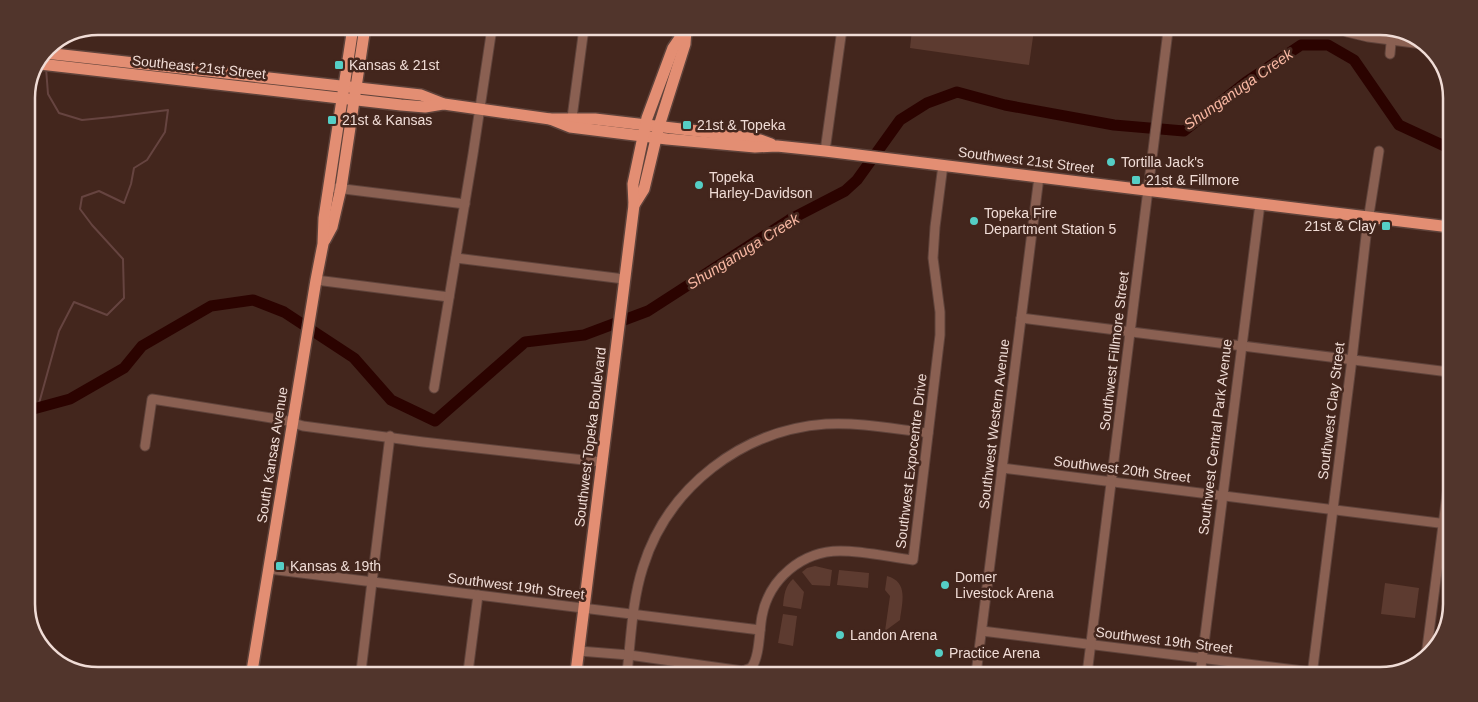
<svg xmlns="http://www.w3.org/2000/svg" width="1478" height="702" font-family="Helvetica,sans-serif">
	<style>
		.green { fill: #5d3b30 }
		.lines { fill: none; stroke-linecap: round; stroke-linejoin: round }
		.stream { stroke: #664440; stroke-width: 2 }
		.river { stroke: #2b0300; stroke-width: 11 }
		.minor-casing { stroke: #5f433b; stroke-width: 11 }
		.major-casing { stroke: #5f433b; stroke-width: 14 }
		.minor { stroke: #8a6052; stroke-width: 9 }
		.major { stroke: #e38e73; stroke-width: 11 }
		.poi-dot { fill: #55cec5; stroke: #43261d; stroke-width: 2 }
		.labels { text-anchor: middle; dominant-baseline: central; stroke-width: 5; stroke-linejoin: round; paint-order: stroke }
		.poi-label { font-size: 14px; fill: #f0dcd6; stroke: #43261d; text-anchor: start }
		.street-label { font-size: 14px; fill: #f0dcd6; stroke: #43261d }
		.water-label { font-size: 15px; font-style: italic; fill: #f8b7a2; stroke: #43261d }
		.rim { fill: none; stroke: #f0dcd6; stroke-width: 2.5 }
	</style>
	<rect width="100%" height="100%" fill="#43261d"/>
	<g class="green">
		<polygon points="912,30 1034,30 1029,65 910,48"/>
		<polygon points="815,566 832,570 830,586 812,585 802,572 807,568"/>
		<polygon points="839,570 869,573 868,588 837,585"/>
		<path d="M887,576c22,6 15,27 13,44l-15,11 5,-35 -5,-6z"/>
		<path d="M793,579l11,13 -3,17 -18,-3c1,-11 2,-20 10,-27z"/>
		<polygon points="1385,583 1419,588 1415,618 1381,614"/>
		<polygon points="783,614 797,616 793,646 778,643"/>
	</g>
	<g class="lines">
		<polyline class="stream" points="38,407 59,331 74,302 107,315 124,298 123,259 92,225 80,209 82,197 99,191 124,203 131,184 134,168 147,160 165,132 168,110 112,117 82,120 59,113 48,94 46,68"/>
		<polyline class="river" points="26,411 70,399 124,368 142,346 211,306 253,300 284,312 354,358 391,400 435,421 525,342 584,335 648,311 789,220 845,191 857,180 900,120 927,103 957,92 1005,105 1114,125 1184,131 1246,82 1301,45 1328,45 1354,60 1399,125 1451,149"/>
		<defs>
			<g id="minor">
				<polyline points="1347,32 1368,37 1422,44"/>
				<polyline points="1390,54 1392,32"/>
				<polyline points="571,125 584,28"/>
				<polyline points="825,151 842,29"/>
				<polyline points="336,188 465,204"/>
				<polyline points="456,258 624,279"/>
				<polyline points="316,280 449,297"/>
				<polyline points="1021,318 1449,372"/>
				<polyline points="434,388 473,154 492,28"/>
				<polyline points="145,446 152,399 284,420 303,426 423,442 602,462"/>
				<polyline points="1002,468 1447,524"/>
				<polyline points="269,569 760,630"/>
				<polyline points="982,631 1344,676"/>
				<path d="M579,651l50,4 114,16 8,-3c9,-11 8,-37 11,-52 7,-37 40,-65 78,-65 24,0 49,6 73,9l27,-225v-23l-7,-54 2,-31 8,-62"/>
				<polyline points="1426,656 1448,487"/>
				<polyline points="361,671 390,436"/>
				<polyline points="468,672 478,595"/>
				<path d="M627,673c4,-35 5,-72 16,-106 25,-80 99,-137 183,-143 34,-2 68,5 102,9"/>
				<polyline points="976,674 1039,177"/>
				<polyline points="1087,674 1168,31"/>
				<polyline points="1200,675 1260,204"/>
				<polyline points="1312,675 1352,359 1367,227 1379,151"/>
			</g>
			<g id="major">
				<polyline points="45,53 421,95 444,104 550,119 595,119 724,134 760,140 771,144"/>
				<polyline points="40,64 401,105 425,107 443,104"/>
				<polyline points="550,119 570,127 667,139 755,147 777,146 825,151 1450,227"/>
				<polyline points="634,205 644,189 659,126 685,44 686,29"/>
				<polyline points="325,240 332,227 341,188 365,27"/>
				<polyline points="252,671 316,280 323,244 324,218 353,27"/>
				<polyline points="576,672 634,205 633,184 647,118 673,48 686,29"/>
			</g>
		</defs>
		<use href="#minor" class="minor-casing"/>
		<use href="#major" class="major-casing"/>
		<use href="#minor" class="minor"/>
		<use href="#major" class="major"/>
	</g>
	<g class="poi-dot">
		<rect x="334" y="60" width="10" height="10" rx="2.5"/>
		<rect x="327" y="115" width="10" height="10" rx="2.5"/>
		<rect x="682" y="120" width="10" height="10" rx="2.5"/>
		<circle cx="1111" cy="162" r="5"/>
		<rect x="1131" y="175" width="10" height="10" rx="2.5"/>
		<circle cx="699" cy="185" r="5"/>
		<circle cx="974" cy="221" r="5"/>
		<rect x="1381" y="221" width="10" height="10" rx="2.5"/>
		<rect x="275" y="561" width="10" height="10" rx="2.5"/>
		<circle cx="945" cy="585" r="5"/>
		<circle cx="840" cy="635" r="5"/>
		<circle cx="939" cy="653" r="5"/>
	</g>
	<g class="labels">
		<g class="poi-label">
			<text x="349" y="65">Kansas &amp; 21st</text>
			<text x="342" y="120">21st &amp; Kansas</text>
			<text x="697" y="125">21st &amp; Topeka</text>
			<text x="1121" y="162">Tortilla Jack's</text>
			<text x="709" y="177">Topeka<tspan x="709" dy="16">Harley-Davidson</tspan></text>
			<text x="1146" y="180">21st &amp; Fillmore</text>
			<text x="984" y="213">Topeka Fire<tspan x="984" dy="16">Department Station 5</tspan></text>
			<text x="1376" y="226" text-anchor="end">21st &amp; Clay</text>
			<text x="290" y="566">Kansas &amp; 19th</text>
			<text x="955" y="577">Domer<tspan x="955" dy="16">Livestock Arena</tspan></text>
			<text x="850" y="635">Landon Arena</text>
			<text x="949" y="653">Practice Arena</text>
		</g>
		<g class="street-label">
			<text transform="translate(199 67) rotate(6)">Southeast 21st Street</text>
			<text transform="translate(1026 160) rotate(7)">Southwest 21st Street</text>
			<text transform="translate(1114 351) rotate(-83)">Southwest Fillmore Street</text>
			<text transform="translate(1331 411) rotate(-83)">Southwest Clay Street</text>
			<text transform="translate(994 424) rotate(-83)">Southwest Western Avenue</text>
			<text transform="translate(590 437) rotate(-83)">Southwest Topeka Boulevard</text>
			<text transform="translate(1215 437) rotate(-83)">Southwest Central Park Avenue</text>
			<text transform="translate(272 455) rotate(-81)">South Kansas Avenue</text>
			<text transform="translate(911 461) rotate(-83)">Southwest Expocentre Drive</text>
			<text transform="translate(1122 469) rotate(7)">Southwest 20th Street</text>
			<text transform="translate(516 586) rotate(7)">Southwest 19th Street</text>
			<text transform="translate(1164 640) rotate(7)">Southwest 19th Street</text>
		</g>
		<g class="water-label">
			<text transform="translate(1238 89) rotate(-35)">Shunganuga Creek</text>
			<text transform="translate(743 251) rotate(-32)">Shunganuga Creek</text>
		</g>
	</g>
	<path d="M0 0H1478V702H0ZM98 35H1380A63 63 0 0 1 1443 98V604A63 63 0 0 1 1380 667H98A63 63 0 0 1 35 604V98A63 63 0 0 1 98 35Z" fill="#51352c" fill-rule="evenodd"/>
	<path class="rim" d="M98 35H1380A63 63 0 0 1 1443 98V604A63 63 0 0 1 1380 667H98A63 63 0 0 1 35 604V98A63 63 0 0 1 98 35Z"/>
</svg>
